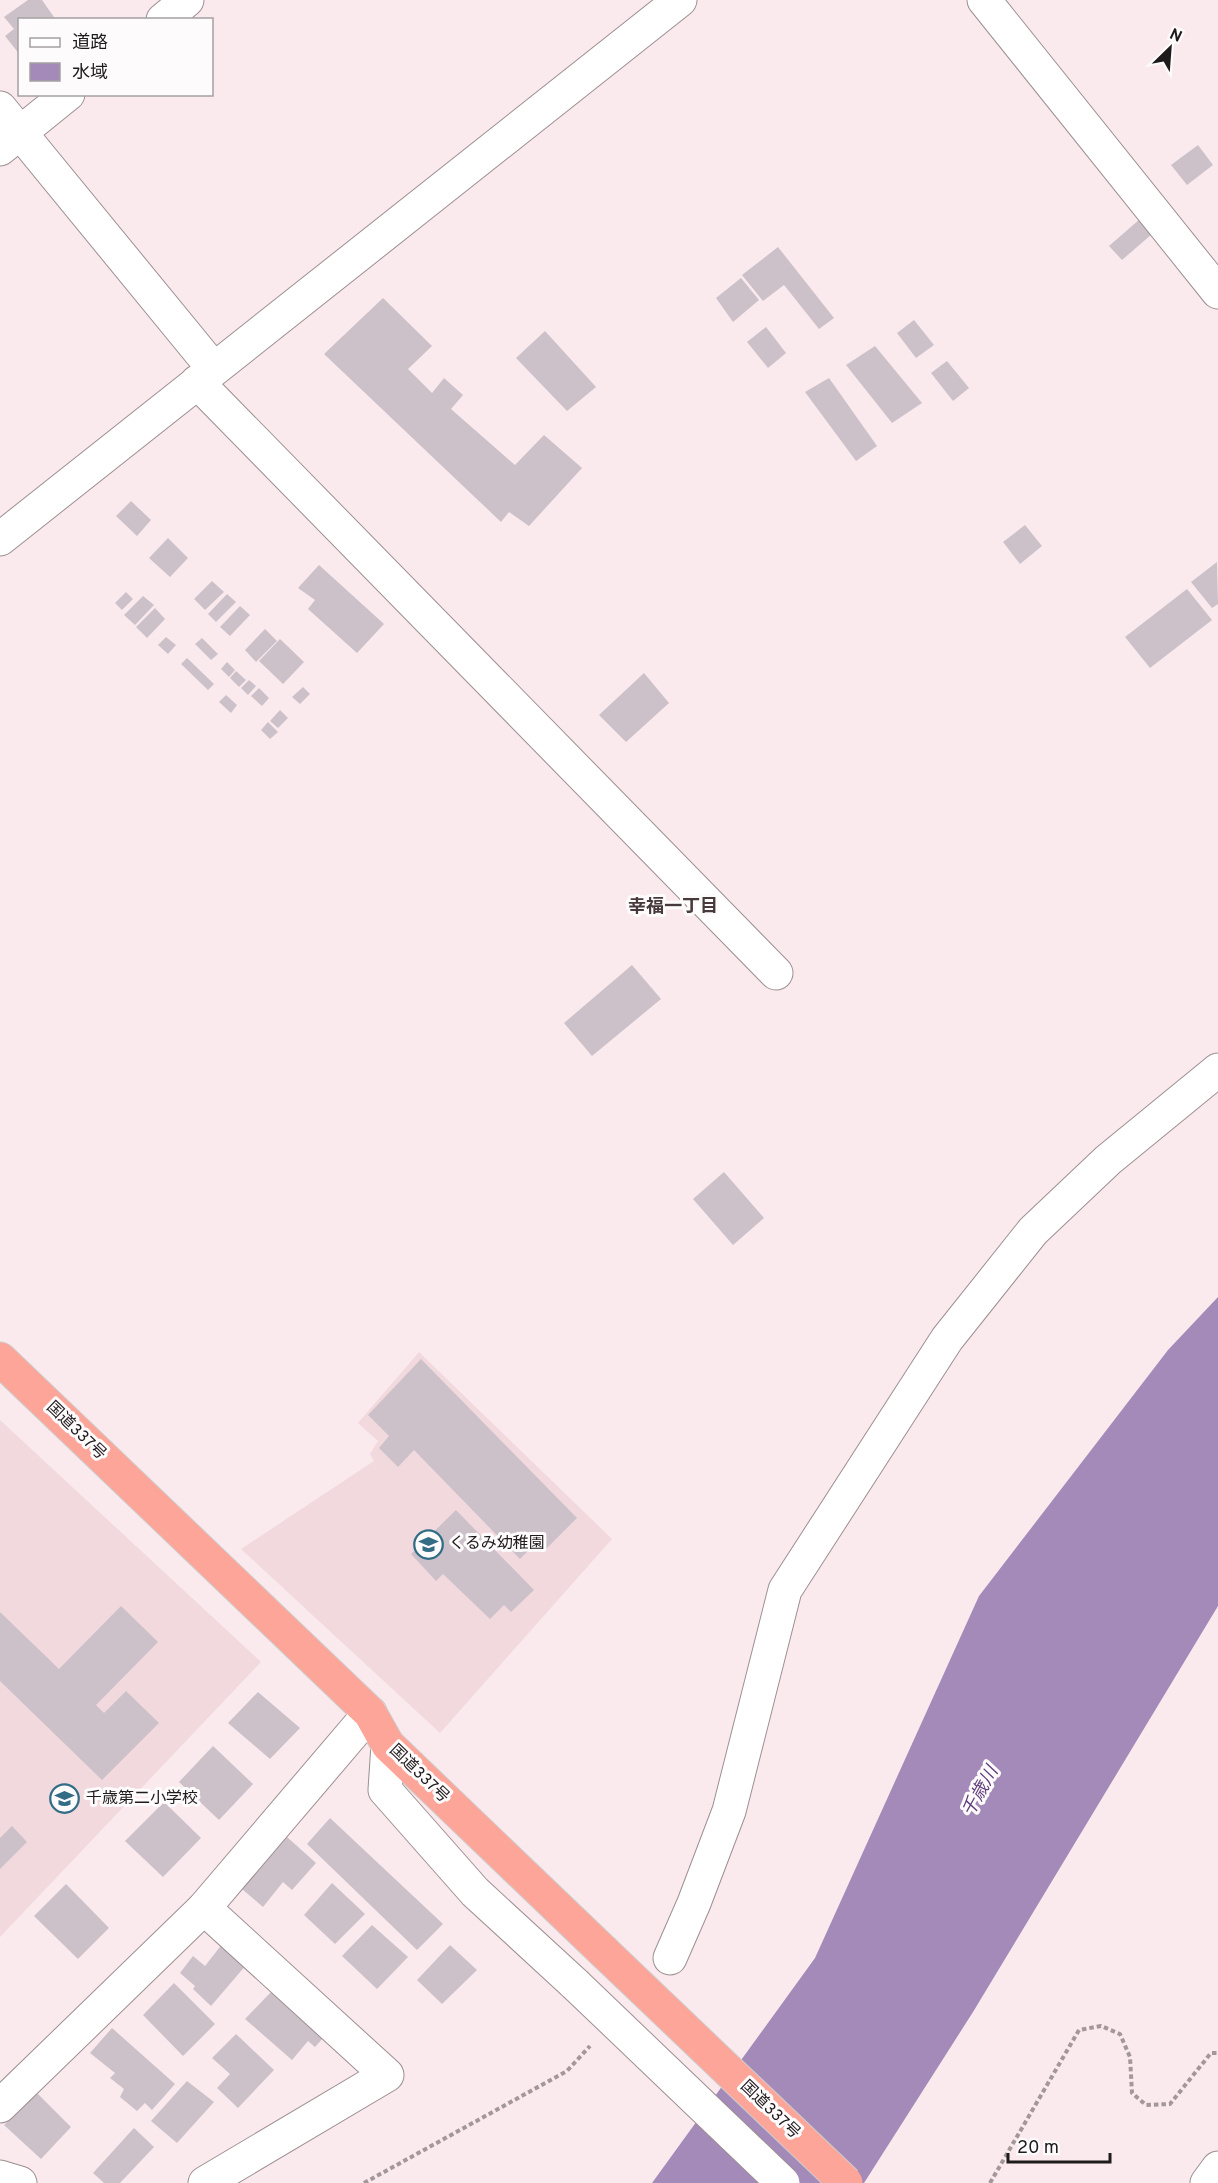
<svg xmlns="http://www.w3.org/2000/svg" width="1218" height="2183" font-family="Overpass,'Noto Sans JP',sans-serif">
	<style>
		.built { fill: #f1d9de }
		.water { fill: #a38ab9 }
		.building { fill: #ccc1c9 }
		.lines { fill: none; stroke-linecap: round; stroke-linejoin: round }
		.minor-casing { stroke: #9d8f92; stroke-width: 35 }
		.highway-casing { stroke: #cecdcd; stroke-width: 35 }
		.path { stroke: #a3979a; stroke-width: 4; stroke-dasharray: 4.5 3; stroke-linecap: butt }
		.minor { stroke: #fff; stroke-width: 33 }
		.highway { stroke: #fda598; stroke-width: 33 }
		.minor-bridge-casing { stroke: #9d8f92; stroke-width: 35; stroke-linecap: butt }
		.highway-bridge-casing { stroke: #cecdcd; stroke-width: 35; stroke-linecap: butt }
		.minor-bridge { stroke: #fff; stroke-width: 33 }
		.highway-bridge { stroke: #fda598; stroke-width: 33 }
		.labels { text-anchor: middle; dominant-baseline: central; stroke-width: 6; stroke-linejoin: round; paint-order: stroke }
		.street-label { font-size: 16px; fill: #1f1a1b; stroke: #fefbfc }
		.poi-label { font-size: 16px; fill: #1f1a1b; stroke: #fefbfc; text-anchor: start }
		.neighbourhood-label { font-size: 18px; font-weight: bold; fill: #463a3c; stroke: #fefbfc }
		.water-label { font-size: 18px; font-style: italic; fill: #5f3d7a; stroke: #fefbfc }
	</style>
	<rect width="100%" height="100%" fill="#faeaee"/>
	<g class="built">
		<polygon points="419,1352 612,1539 440,1733 241,1549 374,1461 370,1454 378,1441 358,1423"/>
		<polygon points="0,1420 261,1662 0,1937"/>
	</g>
	<polygon class="water" points="1218,1297 1218,1606 973,2012 864,2183 652,2183 815,1958 979,1596 1168,1350"/>
	<g class="building">
		<polygon points="28,0 42,0 56,20 20,20 20,55 5,36 14,29 4,17"/>
		<polygon points="1198,145 1213,165 1187,185 1171,165"/>
		<polygon points="1140,219 1152,234 1122,260 1109,246"/>
		<polygon points="778,247 834,318 819,329 784,285 763,301 742,275"/>
		<polygon points="741,278 759,300 733,322 716,298"/>
		<polygon points="383,298 432,346 408,369 432,393 444,378 463,395 451,409 515,465 544,435 582,468 529,526 509,512 501,522 324,354"/>
		<polygon points="914,320 934,345 916,358 897,333"/>
		<polygon points="766,327 786,353 768,368 747,342"/>
		<polygon points="545,331 596,387 567,411 516,358"/>
		<polygon points="875,346 922,403 892,423 846,365"/>
		<polygon points="947,361 969,388 953,401 931,373"/>
		<polygon points="829,378 877,446 856,461 805,392"/>
		<polygon points="131,501 151,520 137,536 116,516"/>
		<polygon points="1025,525 1042,546 1020,564 1003,542"/>
		<polygon points="168,538 188,558 170,577 149,558"/>
		<polygon points="1217,562 1218,604 1212,608 1191,582"/>
		<polygon points="319,565 384,624 357,653 308,609 315,600 298,588"/>
		<polygon points="212,581 224,592 205,610 194,599"/>
		<polygon points="1187,589 1212,620 1150,668 1125,637"/>
		<polygon points="126,592 133,599 122,610 115,603"/>
		<polygon points="227,594 236,602 216,622 208,614"/>
		<polygon points="143,596 154,605 135,625 124,615"/>
		<polygon points="240,606 250,615 230,636 220,627"/>
		<polygon points="155,608 165,619 147,638 136,627"/>
		<polygon points="265,629 277,641 256,662 245,650"/>
		<polygon points="166,637 176,645 168,654 158,645"/>
		<polygon points="202,638 218,654 211,660 195,644"/>
		<polygon points="280,639 304,662 283,684 259,661"/>
		<polygon points="187,658 214,684 208,690 181,664"/>
		<polygon points="227,662 235,670 229,677 221,669"/>
		<polygon points="236,671 246,680 239,687 230,678"/>
		<polygon points="644,673 669,703 626,742 599,715"/>
		<polygon points="249,680 256,686 248,695 241,688"/>
		<polygon points="303,687 310,694 300,704 292,697"/>
		<polygon points="259,688 269,698 262,706 251,696"/>
		<polygon points="226,695 237,705 231,713 219,702"/>
		<polygon points="280,710 288,718 278,728 270,721"/>
		<polygon points="268,722 278,732 270,739 261,730"/>
		<polygon points="632,965 661,999 592,1056 564,1023"/>
		<polygon points="724,1172 764,1218 733,1245 693,1199"/>
		<polygon points="421,1359 577,1518 546,1549 538,1541 520,1559 414,1450 398,1467 379,1448 389,1436 368,1415"/>
		<polygon points="456,1510 534,1590 511,1612 504,1605 490,1619 443,1574 436,1581 411,1554"/>
		<polygon points="121,1606 158,1642 96,1705 104,1713 126,1691 159,1723 102,1780 0,1681 0,1612 59,1669"/>
		<polygon points="258,1692 300,1728 270,1759 228,1723"/>
		<polygon points="213,1746 253,1784 219,1820 179,1782"/>
		<polygon points="164,1802 201,1838 163,1877 125,1841"/>
		<polygon points="330,1818 443,1924 417,1950 307,1844"/>
		<polygon points="12,1826 27,1842 0,1869 0,1838"/>
		<polygon points="287,1837 316,1863 292,1890 283,1882 263,1907 242,1889"/>
		<polygon points="332,1883 365,1914 335,1944 304,1915"/>
		<polygon points="66,1884 109,1928 78,1959 34,1916"/>
		<polygon points="372,1925 408,1957 377,1989 342,1956"/>
		<polygon points="223,1943 247,1964 211,2006 193,1989 195,1986 180,1973 193,1956 205,1966"/>
		<polygon points="450,1945 477,1970 442,2004 417,1980"/>
		<polygon points="174,1983 215,2024 183,2056 143,2015"/>
		<polygon points="273,1990 324,2037 315,2047 308,2041 292,2060 245,2019"/>
		<polygon points="112,2028 175,2084 152,2110 145,2103 137,2111 120,2097 124,2089 110,2078 115,2073 90,2053"/>
		<polygon points="236,2034 274,2070 238,2108 217,2088 230,2074 212,2058"/>
		<polygon points="187,2081 214,2102 177,2143 151,2121"/>
		<polygon points="36,2092 71,2127 41,2159 4,2125"/>
		<polygon points="134,2128 154,2147 120,2183 104,2183 93,2173"/>
	</g>
	<g class="lines">
		<defs>
			<g id="minor">
				<polyline points="984,0 1218,292"/>
				<polyline points="163,20 187,0"/>
				<polyline points="0,108 213,368"/>
				<polyline points="0,149 68,94"/>
				<polyline points="197,382 776,973"/>
				<polyline points="0,539 680,0"/>
				<polyline points="388,1745 385,1790 475,1892 575,1984"/>
				<polyline points="204,1908 387,2075 205,2183"/>
				<polyline points="670,1958 694,1903 729,1811 785,1590 947,1339 1033,1231 1108,1160 1218,1070"/>
				<polyline points="0,2106 204,1908 370,1713"/>
				<polyline points="0,2177 20,2183"/>
				<polyline points="1207,2183 1218,2168"/>
			</g>
			<polyline id="highway" points="0,1359 370,1713 388,1745 603,1951"/>
		</defs>
		<use href="#minor" class="minor-casing"/>
		<use href="#highway" class="highway-casing"/>
		<g class="path">
			<polyline points="364,2183 567,2071 590,2046"/>
			<polyline points="990,2183 1079,2030 1101,2026 1120,2034 1130,2057 1132,2093 1146,2105 1170,2104 1211,2053 1218,2053"/>
		</g>
		<use href="#minor" class="minor"/>
		<use href="#highway" class="highway"/>
		<defs>
			<polyline id="minor-bridge" points="575,1984 783,2183"/>
			<polyline id="highway-bridge" points="603,1951 846,2183"/>
		</defs>
		<use href="#minor-bridge" class="minor-bridge-casing"/>
		<use href="#highway-bridge" class="highway-bridge-casing"/>
		<use href="#minor-bridge" class="minor-bridge"/>
		<use href="#highway-bridge" class="highway-bridge"/>
	</g>
	<defs>
		<symbol id="school-ring" viewBox="-11 -11 22 22"><circle r="9.5" fill="#fefbfc" stroke="#326d85" stroke-width="1.5"/><path d="M0-5L7-2L0 1L-7-2ZM-4 1L0 2.5L4 1V4Q0 6-4 4Z" fill="#326d85"/></symbol>
	</defs>
	<g fill-rule="evenodd">
		<use href="#school-ring" x="412" y="1528" width="33" height="33"/>
		<use href="#school-ring" x="48" y="1782" width="33" height="33"/>
	</g>
	<g class="labels">
		<g class="street-label">
			<text transform="translate(76 1431) rotate(44)">国道337号</text>
			<text transform="translate(419 1774) rotate(44)">国道337号</text>
			<text transform="translate(770 2110) rotate(44)">国道337号</text>
		</g>
		<g class="poi-label">
			<text x="449" y="1544">くるみ幼稚園</text>
			<text x="86" y="1799">千歳第二小学校</text>
		</g>
		<g class="neighbourhood-label">
			<text x="673" y="907">幸福一丁目</text>
		</g>
		<g class="water-label">
			<text transform="translate(981 1792) rotate(-61)">千歳川</text>
		</g>
	</g>
	<rect x="18" y="18" width="195" height="78" fill="#fefbfc" stroke="#a5a1a2" stroke-width="1.5"/>
	<rect x="30" y="38" width="30" height="9" fill="#ffffff" stroke="#a5a1a2" stroke-width="1.5"/>
	<text x="72" y="48" font-size="18" fill="#1f1a1b">道路</text>
	<rect x="30" y="63" width="30" height="18" fill="#a38ab9" stroke="#a5a1a2" stroke-width="1.5"/>
	<text x="72" y="78" font-size="18" fill="#1f1a1b">水域</text>
	<g transform="translate(1170 48) rotate(25)" stroke="#fefbfc" stroke-width="4.5" paint-order="stroke">
	<path d="M0-4.5L10 22L0 15L-10 22Z" fill="#1f1a1b"/>
	<text y="-9" font-size="16" font-weight="bold" text-anchor="middle" fill="#1f1a1b">N</text>
	</g>
	<path d="M1008 2153v9h102v-9" fill="none" stroke="#1f1a1b" stroke-width="3"/>
	<text x="1017" y="2153" font-size="18" fill="#1f1a1b" stroke="#fefbfc" stroke-width="4.5" paint-order="stroke">20 m</text>
</svg>
